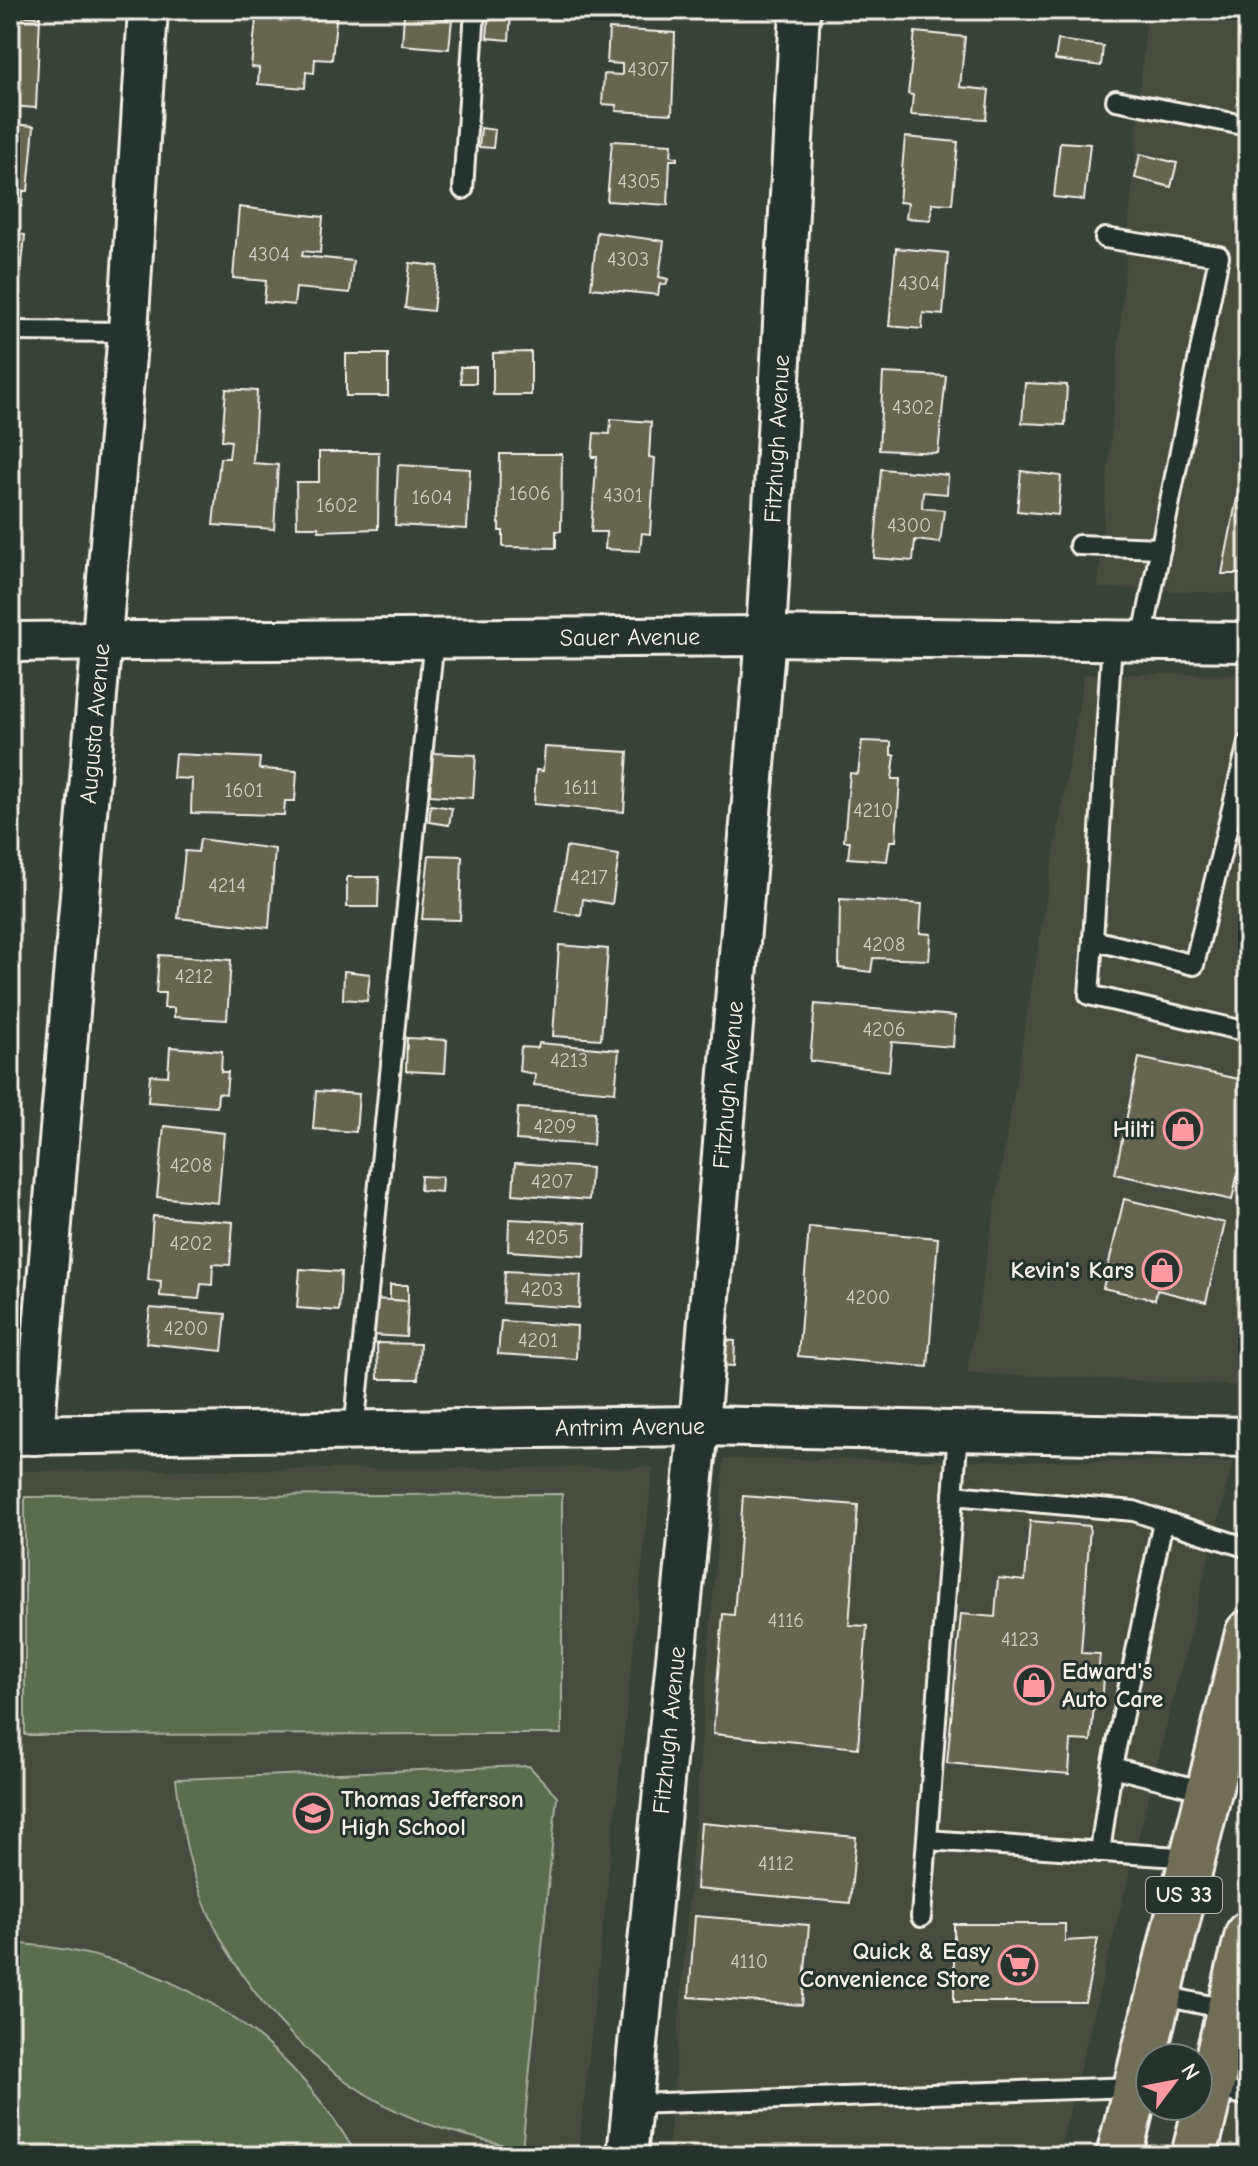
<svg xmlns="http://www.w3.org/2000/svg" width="1258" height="2166" font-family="'Comic Neue',sans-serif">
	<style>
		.built { fill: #464c3f }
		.green { fill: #5a6d50; stroke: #a7af9c; stroke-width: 2 }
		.building { fill: #666550; stroke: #f4f1e8; stroke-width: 2 }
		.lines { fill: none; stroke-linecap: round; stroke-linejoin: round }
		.service-casing { stroke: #f4f1e8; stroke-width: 24 }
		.minor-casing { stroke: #f4f1e8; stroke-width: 44 }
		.primary-casing { stroke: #f4f1e8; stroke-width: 50 }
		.service { stroke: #26332d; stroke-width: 18 }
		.minor { stroke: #26332d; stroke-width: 38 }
		.primary { stroke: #716e59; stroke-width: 44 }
		.labels { text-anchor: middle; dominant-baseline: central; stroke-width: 6; stroke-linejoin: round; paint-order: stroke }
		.number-label { font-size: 20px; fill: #d0cec2 }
		.shield { fill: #26332d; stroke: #b6b8b0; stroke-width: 2 }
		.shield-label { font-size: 22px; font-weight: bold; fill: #f4f1e8 }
		.street-label { font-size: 24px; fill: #f4f1e8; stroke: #26332d }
		.poi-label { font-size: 24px; font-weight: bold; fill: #f4f1e8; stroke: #26332d; text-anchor: end }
	</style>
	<rect width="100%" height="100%" fill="#394238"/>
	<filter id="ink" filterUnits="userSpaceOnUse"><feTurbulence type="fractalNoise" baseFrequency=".0125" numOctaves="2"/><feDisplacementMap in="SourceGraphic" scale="16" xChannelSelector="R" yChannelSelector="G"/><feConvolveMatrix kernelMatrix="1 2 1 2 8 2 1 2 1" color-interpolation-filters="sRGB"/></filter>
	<g filter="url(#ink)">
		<g class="built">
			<polygon points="1147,10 1248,10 1248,594 1098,588"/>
			<polygon points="1084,674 1248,674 1246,1386 967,1373"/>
			<polygon points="724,1459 1233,1462 1058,2156 668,2156"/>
			<polygon points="653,1467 578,2156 10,2156 10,1471"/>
			<polygon points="1248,1892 1248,2156 1175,2156 1198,2073"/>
		</g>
		<g class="green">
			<polygon points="562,1494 562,1734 25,1735 25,1497"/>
			<path d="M529,1766l28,30 -35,353c-34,-8 -67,-15 -100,-27 -107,-42 -194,-139 -228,-248 -10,-31 -14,-63 -18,-95z"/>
			<path d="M10,1943c150,10 272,81 347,213h-347z"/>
		</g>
		<g class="building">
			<polygon points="257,10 337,11 332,60 315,59 314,73 306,72 305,88 258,84 259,68 251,67"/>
			<polygon points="489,11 511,14 509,40 487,38"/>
			<polygon points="404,14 452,19 449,49 402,45"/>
			<polygon points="10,15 40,17 36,108 10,106"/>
			<polygon points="609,29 675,33 672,114 616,111 617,105 602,104 604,74 622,75 622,64 607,63"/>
			<polygon points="915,32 965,37 960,87 989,90 986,119 911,115 913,95 908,94"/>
			<polygon points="1058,40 1103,46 1101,66 1055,60"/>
			<polygon points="10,124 34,126 28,191 23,191 22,206 10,205"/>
			<polygon points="481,128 495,130 493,148 479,147"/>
			<polygon points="905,137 958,142 952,204 932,203 931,220 906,218 908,203 899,202"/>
			<polygon points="612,141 672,144 671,156 677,157 677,160 670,160 668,205 607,201"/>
			<polygon points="1060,142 1090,144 1084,200 1054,197"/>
			<polygon points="1140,154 1177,163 1171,187 1135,178"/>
			<polygon points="239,207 323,217 320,253 303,251 302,256 353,261 350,293 296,288 294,305 264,302 266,281 233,278"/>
			<polygon points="597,232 664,241 659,277 668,279 666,285 660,283 658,295 591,288"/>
			<polygon points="10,233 25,235 18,303 10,302"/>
			<polygon points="896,248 948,253 943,315 923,313 922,329 889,326"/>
			<polygon points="410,263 438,266 433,311 405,308"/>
			<polygon points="531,352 531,395 493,395 493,353"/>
			<rect x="346" y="354" width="42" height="42"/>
			<polygon points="460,367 476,367 476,383 461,383"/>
			<polygon points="883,373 946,376 938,453 879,450"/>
			<polygon points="1025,383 1067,385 1065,425 1022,423"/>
			<polygon points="226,389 257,391 253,463 278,465 274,529 213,525 220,458 229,458 231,441 222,440"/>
			<polygon points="611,419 651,422 649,457 655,458 650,534 642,533 640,551 605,549 606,532 591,532 597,457 592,457 594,433 610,434"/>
			<polygon points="1248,442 1248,574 1222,574"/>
			<polygon points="319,452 379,452 378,529 319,531 318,527 297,527 296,482 319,482"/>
			<polygon points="500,454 562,454 561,531 556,531 556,548 503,547 503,531 499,531"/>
			<polygon points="398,465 470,469 467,529 395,525"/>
			<polygon points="881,469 948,475 947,494 923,492 922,508 944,510 940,543 915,540 913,561 874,558"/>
			<polygon points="1021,471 1061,476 1058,515 1017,511"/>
			<polygon points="862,741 891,742 891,755 895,755 892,779 900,779 896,841 890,841 887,861 848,858 850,841 844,841 850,773 858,774"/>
			<polygon points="545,747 628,752 624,812 534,804 536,770 543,771"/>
			<polygon points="432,753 476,755 473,798 430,795"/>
			<polygon points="175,754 260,758 259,769 297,771 295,801 285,801 284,815 191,813 192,779 173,778"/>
			<polygon points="431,805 452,808 449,825 429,822"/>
			<polygon points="200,839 275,849 269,928 178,918 185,851 198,852"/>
			<polygon points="566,847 619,855 612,904 583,899 581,916 556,911"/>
			<polygon points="429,855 462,856 460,920 422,919"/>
			<polygon points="347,877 379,877 378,907 347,907"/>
			<polygon points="840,899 922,904 920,933 931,934 929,960 873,958 871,972 839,968"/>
			<polygon points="559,945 608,949 601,1039 553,1036"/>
			<polygon points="159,955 231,960 227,1020 174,1017 174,1008 164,1008 165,993 156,993"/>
			<polygon points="344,971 370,974 367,1001 343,999"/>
			<polygon points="815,1004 955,1016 953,1047 892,1042 889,1071 810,1061"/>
			<polygon points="407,1038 447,1040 445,1073 406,1071"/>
			<polygon points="539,1043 619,1050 615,1092 534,1085 535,1074 519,1071 521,1047 538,1048"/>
			<polygon points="170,1047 222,1051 221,1072 228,1072 226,1094 218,1093 217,1107 148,1102 150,1075 168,1076"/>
			<polygon points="1139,1058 1248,1081 1248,1126 1232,1200 1115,1174"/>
			<polygon points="316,1091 359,1094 356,1132 313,1129"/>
			<polygon points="518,1108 595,1112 593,1145 516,1140"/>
			<polygon points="164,1126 224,1133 218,1203 157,1197"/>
			<polygon points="515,1163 591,1168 589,1200 513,1194"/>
			<polygon points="421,1176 442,1177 441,1192 420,1190"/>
			<polygon points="1124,1199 1225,1223 1206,1302 1157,1290 1155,1300 1103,1288"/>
			<polygon points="153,1216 233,1222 230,1265 213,1264 212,1285 201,1284 199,1299 160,1296 161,1281 148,1280"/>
			<polygon points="509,1219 586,1223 585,1256 508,1251"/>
			<polygon points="809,1227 938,1238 928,1367 798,1356"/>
			<polygon points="300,1269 341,1272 339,1311 297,1308"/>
			<polygon points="505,1271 581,1275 579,1308 503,1303"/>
			<polygon points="390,1285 408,1285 408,1301 390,1300"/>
			<polygon points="373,1299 408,1301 406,1337 370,1335"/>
			<polygon points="150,1308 226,1314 222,1351 146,1343"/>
			<polygon points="501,1321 577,1326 576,1359 498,1354"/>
			<polygon points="719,1340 735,1341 734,1366 717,1365"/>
			<polygon points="377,1343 420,1344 418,1379 378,1379"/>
			<polygon points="743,1496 858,1505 849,1625 867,1626 858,1748 713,1734 723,1614 734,1615"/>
			<polygon points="1030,1521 1090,1526 1081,1653 1100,1654 1098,1676 1104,1677 1102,1705 1094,1704 1091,1741 1071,1740 1069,1774 947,1763 961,1614 995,1617 998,1578 1025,1581"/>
			<polygon points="701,1823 856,1837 850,1903 696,1889"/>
			<polygon points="695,1916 809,1925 802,2005 689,1997"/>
			<polygon points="954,1924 1065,1924 1065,1941 1098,1939 1085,2002 954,2002"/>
		</g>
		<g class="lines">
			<defs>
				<g id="service">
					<polyline points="1116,100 1248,126"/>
					<polyline points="463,189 475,10"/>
					<polyline points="1105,238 1219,256 1142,641"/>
					<polyline points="10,331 128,332"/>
					<polyline points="1079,545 1161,548"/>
					<polyline points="1248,743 1194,965 1093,940 1089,995 1248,1032"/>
					<polyline points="1093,940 1112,640"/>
					<polyline points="354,1431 434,638"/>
					<polyline points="953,1495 1134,1511 1163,1521"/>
					<polyline points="1209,1792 1112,1767 1163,1521 1248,1548"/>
					<polyline points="927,1840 1193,1858"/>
					<polyline points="1100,1852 1112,1767"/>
					<polyline points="921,1917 958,1431"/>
					<polyline points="1159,1995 1230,2010"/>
					<polyline points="1211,2087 1248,2096"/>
					<polyline points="632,2104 1136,2087"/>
				</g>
				<g id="minor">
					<path id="s1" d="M10,642l756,-6 482,6"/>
					<path id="s2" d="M10,1435l689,-9 549,11"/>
					<path id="s3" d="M34,1435l94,-1103 20,-322"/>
					<path id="s4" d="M627,2156l72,-730 67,-790 34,-626"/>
				</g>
				<g id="primary">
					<polyline points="1119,2156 1248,1633"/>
					<polyline points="1194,2156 1248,1934"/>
				</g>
			</defs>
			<use href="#service" class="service-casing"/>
			<use href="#minor" class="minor-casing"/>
			<use href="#primary" class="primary-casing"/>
			<use href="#service" class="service"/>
			<use href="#minor" class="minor"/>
			<use href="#primary" class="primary"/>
		</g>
	</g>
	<defs>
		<symbol id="shop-ring" viewBox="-11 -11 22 22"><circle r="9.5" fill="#26332d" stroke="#ff9aa2" stroke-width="1.5"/><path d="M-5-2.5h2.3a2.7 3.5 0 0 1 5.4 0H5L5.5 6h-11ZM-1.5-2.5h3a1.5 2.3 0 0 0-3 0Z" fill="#ff9aa2"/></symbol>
		<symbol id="school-ring" viewBox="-11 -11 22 22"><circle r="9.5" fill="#26332d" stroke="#ff9aa2" stroke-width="1.5"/><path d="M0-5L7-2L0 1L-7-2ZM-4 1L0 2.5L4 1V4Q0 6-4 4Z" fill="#ff9aa2"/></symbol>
		<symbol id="supermarket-ring" viewBox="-11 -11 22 22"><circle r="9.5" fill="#26332d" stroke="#ff9aa2" stroke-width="1.5"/><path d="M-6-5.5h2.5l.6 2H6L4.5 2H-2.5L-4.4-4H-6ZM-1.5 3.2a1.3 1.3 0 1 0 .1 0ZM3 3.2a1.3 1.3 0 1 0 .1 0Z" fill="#ff9aa2"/></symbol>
	</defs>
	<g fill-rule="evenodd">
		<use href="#shop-ring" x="1161" y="1107" width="44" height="44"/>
		<use href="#shop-ring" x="1140" y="1248" width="44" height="44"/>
		<use href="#shop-ring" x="1012" y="1663" width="44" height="44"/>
		<use href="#school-ring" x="291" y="1791" width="44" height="44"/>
		<use href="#supermarket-ring" x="996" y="1943" width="44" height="44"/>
	</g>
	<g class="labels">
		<g class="number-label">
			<text x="648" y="69">4307</text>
			<text x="639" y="181">4305</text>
			<text x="269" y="254">4304</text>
			<text x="628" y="259">4303</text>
			<text x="919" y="283">4304</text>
			<text x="913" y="407">4302</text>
			<text x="530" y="493">1606</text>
			<text x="623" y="495">4301</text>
			<text x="432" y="497">1604</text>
			<text x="337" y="505">1602</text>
			<text x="909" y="525">4300</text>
			<text x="581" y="787">1611</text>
			<text x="244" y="790">1601</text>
			<text x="873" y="810">4210</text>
			<text x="589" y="877">4217</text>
			<text x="227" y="885">4214</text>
			<text x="884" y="944">4208</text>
			<text x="194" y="976">4212</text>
			<text x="884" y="1029">4206</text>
			<text x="569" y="1060">4213</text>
			<text x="555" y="1126">4209</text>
			<text x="191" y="1165">4208</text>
			<text x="552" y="1181">4207</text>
			<text x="547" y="1237">4205</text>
			<text x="191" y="1243">4202</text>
			<text x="542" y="1289">4203</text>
			<text x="868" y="1297">4200</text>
			<text x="186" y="1328">4200</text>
			<text x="538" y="1340">4201</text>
			<text x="786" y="1620">4116</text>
			<text x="1020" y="1639">4123</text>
			<text x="776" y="1863">4112</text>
			<text x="749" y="1961">4110</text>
		</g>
		<rect class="shield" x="1146" y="1877" width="76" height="36" rx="6"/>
		<g class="shield-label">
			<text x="1184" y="1895">US 33</text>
		</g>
		<g class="street-label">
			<text stroke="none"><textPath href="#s4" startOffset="1724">Fitzhugh Avenue</textPath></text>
			<text stroke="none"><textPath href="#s1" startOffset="620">Sauer Avenue</textPath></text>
			<text stroke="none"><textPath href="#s3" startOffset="714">Augusta Avenue</textPath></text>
			<text stroke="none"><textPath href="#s4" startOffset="1076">Fitzhugh Avenue</textPath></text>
			<text stroke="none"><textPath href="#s2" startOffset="620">Antrim Avenue</textPath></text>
			<text stroke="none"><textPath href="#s4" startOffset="428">Fitzhugh Avenue</textPath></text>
		</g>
		<g class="poi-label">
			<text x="1155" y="1129">Hilti</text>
			<text x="1134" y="1270">Kevin's Kars</text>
			<text x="1062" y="1671" text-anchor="start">Edward's<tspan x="1062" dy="28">Auto Care</tspan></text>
			<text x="341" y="1799" text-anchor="start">Thomas Jefferson<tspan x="341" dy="28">High School</tspan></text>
			<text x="990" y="1951">Quick &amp; Easy<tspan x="990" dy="28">Convenience Store</tspan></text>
		</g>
	</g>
	<rect width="1258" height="2166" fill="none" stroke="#26332d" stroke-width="40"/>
	<rect x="20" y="20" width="1218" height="2126" fill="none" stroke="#f4f1e8" stroke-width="3" filter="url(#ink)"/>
	<g transform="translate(1174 2082) rotate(58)"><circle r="38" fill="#26332d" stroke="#787f78" stroke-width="2"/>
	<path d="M0-6L14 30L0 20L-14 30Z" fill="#ff9aa2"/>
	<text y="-12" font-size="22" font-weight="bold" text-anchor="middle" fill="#f4f1e8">N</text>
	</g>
</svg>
